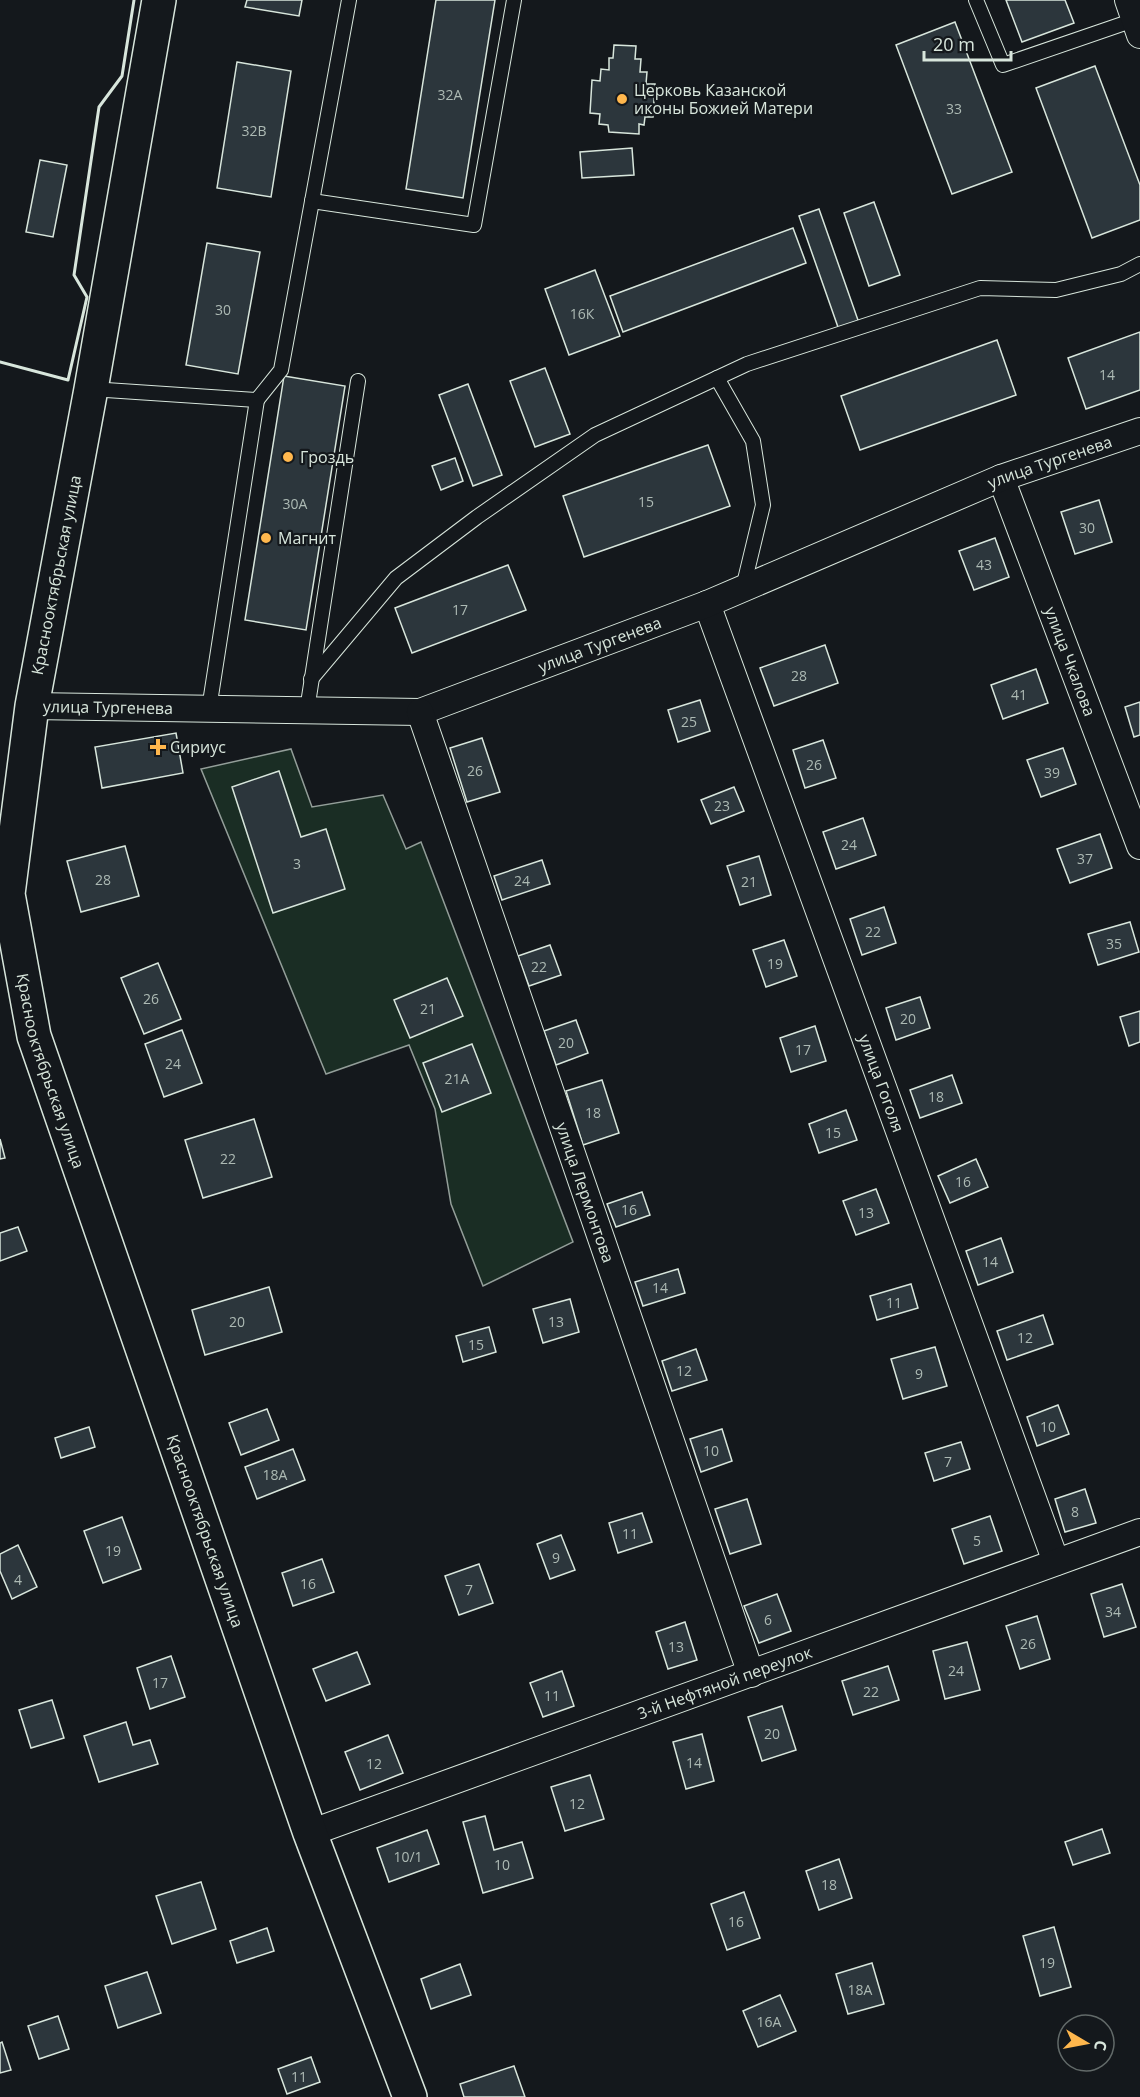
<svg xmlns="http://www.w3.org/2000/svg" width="1140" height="2097" font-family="'Open Sans',sans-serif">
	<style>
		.green { fill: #1a2d24; stroke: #939e99; stroke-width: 1.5 }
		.building { fill: #2c363c; stroke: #d8e6dc; stroke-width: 1.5 }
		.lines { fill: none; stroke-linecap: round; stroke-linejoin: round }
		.lane-casing { stroke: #d8e6dc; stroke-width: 16 }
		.street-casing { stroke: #d8e6dc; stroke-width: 28 }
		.secondary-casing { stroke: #d8e6dc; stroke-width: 36 }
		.lane { stroke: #14181c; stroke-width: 14 }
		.street { stroke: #14181c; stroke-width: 26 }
		.secondary { stroke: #14181c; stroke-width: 33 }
		.wall { stroke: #d8e6dc; stroke-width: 3 }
		.poi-dot { fill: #ffb74d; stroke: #14181c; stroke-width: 2 }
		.labels { text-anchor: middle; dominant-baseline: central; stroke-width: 4.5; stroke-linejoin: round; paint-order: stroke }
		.number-label { font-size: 14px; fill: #adbab4 }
		.poi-label { font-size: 16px; fill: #d8e6dc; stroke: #14181c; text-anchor: start }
		.street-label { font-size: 16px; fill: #d8e6dc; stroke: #14181c }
	</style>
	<rect width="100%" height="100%" fill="#14181c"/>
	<polygon class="green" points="291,749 312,807 383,795 406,849 421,842 573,1242 483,1286 451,1204 435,1109 409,1045 326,1074 201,769"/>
	<g class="building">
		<polygon points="247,0 302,0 299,16 245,7"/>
		<polygon points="436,0 495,0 463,198 406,189"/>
		<polygon points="1006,0 1065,0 1074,23 1022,42"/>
		<polygon points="955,22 1012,172 952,194 896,45"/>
		<polygon points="614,45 636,46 635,59 641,59 640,72 647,72 646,84 655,84 653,117 645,117 644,125 639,124 639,134 609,132 608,125 599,124 600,114 590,113 592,80 600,81 601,69 609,70 609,58 613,58"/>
		<polygon points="237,62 291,71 271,197 217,188"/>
		<polygon points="1095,66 1140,185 1140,220 1092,238 1036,88"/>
		<polygon points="632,148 634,175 582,178 580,152"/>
		<polygon points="40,160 67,165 53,237 26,232"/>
		<polygon points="874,202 900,275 869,286 844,213"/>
		<polygon points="819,209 859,323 839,330 799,216"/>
		<polygon points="793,228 806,263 623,332 610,296"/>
		<polygon points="207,243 260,252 238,374 186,365"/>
		<polygon points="595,270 620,336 569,355 545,289"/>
		<polygon points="1140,332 1140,390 1086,409 1068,358"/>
		<polygon points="997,340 1016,395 860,450 841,396"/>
		<polygon points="545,368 570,434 535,447 510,381"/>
		<polygon points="284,376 345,386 306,630 245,620"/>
		<polygon points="468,384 502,475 473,486 439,395"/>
		<polygon points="708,445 730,506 584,557 563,496"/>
		<polygon points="455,458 463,481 441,490 432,466"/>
		<polygon points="1099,500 1112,542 1075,554 1061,512"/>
		<polygon points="995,538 1009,577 974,590 959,551"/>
		<polygon points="508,565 526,610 412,653 395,608"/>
		<polygon points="825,645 838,683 774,706 760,668"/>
		<polygon points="1036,669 1048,703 1003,719 991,685"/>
		<polygon points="700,700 710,731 678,742 668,710"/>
		<polygon points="1140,702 1140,735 1134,737 1125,707"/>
		<polygon points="176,733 183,773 102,788 95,747"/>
		<polygon points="482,738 500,792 467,802 450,748"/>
		<polygon points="823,740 836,778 805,788 793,750"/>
		<polygon points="1063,748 1076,784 1041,797 1027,760"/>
		<polygon points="279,771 301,837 326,829 345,889 273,913 232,787"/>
		<polygon points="734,787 744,811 711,824 701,800"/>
		<polygon points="863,818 876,855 836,869 823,832"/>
		<polygon points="1100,834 1112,868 1070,883 1057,849"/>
		<polygon points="125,846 139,896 81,912 67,861"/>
		<polygon points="759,856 771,895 740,905 727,866"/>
		<polygon points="542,860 550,884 502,900 494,876"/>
		<polygon points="884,907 896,943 862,955 850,919"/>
		<polygon points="1130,922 1139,952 1098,965 1088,934"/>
		<polygon points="784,940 797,976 766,987 753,950"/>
		<polygon points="550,945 561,975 529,986 518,956"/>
		<polygon points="158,963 181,1019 144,1034 121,978"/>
		<polygon points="447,978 463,1016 410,1038 394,1000"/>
		<polygon points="920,997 930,1028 896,1040 886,1008"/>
		<polygon points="1140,1011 1140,1042 1129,1046 1120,1017"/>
		<polygon points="576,1020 588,1053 556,1065 544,1031"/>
		<polygon points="815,1026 826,1061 791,1072 780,1038"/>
		<polygon points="182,1030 202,1083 164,1097 145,1044"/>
		<polygon points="472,1044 491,1093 442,1112 423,1063"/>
		<polygon points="952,1075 962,1103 920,1118 910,1090"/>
		<polygon points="602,1080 619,1133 583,1145 566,1091"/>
		<polygon points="846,1110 857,1140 819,1153 809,1124"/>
		<polygon points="254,1119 272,1177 203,1198 185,1140"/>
		<polygon points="0,1139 5,1158 0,1159"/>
		<polygon points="976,1159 988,1187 950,1203 938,1176"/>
		<polygon points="876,1189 889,1223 856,1235 843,1201"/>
		<polygon points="642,1192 650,1215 616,1227 607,1204"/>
		<polygon points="18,1227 27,1251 0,1261 0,1233"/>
		<polygon points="1001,1238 1013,1272 978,1285 966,1251"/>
		<polygon points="678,1269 685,1293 643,1306 635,1282"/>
		<polygon points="911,1284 918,1308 877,1320 870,1296"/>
		<polygon points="269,1287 282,1332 205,1355 192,1310"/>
		<polygon points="570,1299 579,1332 543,1343 533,1309"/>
		<polygon points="1043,1315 1053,1344 1007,1360 997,1331"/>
		<polygon points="489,1327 496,1352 463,1362 456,1336"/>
		<polygon points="935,1347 947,1386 903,1399 891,1359"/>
		<polygon points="696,1349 707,1380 672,1391 662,1361"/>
		<polygon points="1058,1405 1069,1434 1037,1446 1027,1417"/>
		<polygon points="267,1409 279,1440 241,1455 229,1423"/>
		<polygon points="89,1427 95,1447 61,1458 55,1438"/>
		<polygon points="722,1429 732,1461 701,1472 690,1439"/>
		<polygon points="961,1442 970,1469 934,1481 925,1453"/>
		<polygon points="293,1449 305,1480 257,1499 245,1467"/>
		<polygon points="1085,1489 1096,1523 1065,1532 1055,1499"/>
		<polygon points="747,1499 761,1544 730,1554 715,1509"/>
		<polygon points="642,1513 652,1542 618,1553 609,1523"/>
		<polygon points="990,1516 1002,1551 964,1564 952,1529"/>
		<polygon points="122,1517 141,1569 103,1583 84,1531"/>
		<polygon points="561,1535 575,1570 550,1579 537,1544"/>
		<polygon points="18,1545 37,1587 12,1599 0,1571 0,1554"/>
		<polygon points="322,1559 334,1592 293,1606 282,1573"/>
		<polygon points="479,1564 493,1603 459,1615 445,1576"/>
		<polygon points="1122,1584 1136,1627 1104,1637 1091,1594"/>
		<polygon points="777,1594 791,1631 759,1643 744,1606"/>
		<polygon points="1037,1616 1050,1659 1020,1669 1006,1626"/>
		<polygon points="685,1622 697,1660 668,1669 656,1632"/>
		<polygon points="967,1642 980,1690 945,1699 933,1651"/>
		<polygon points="357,1652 370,1684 326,1701 313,1669"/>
		<polygon points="171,1656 185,1697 150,1709 137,1668"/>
		<polygon points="888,1666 899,1700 853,1715 842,1681"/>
		<polygon points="562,1671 574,1706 543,1717 530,1683"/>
		<polygon points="52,1700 64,1738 31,1748 19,1710"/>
		<polygon points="782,1706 796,1750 762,1761 748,1717"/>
		<polygon points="126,1722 133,1745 150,1740 158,1764 99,1782 84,1736"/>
		<polygon points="702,1734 714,1781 686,1789 673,1742"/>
		<polygon points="388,1735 403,1773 360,1790 345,1752"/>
		<polygon points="590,1775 604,1819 565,1831 551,1787"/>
		<polygon points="485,1816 494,1850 522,1842 533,1878 483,1893 463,1822"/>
		<polygon points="1102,1829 1110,1853 1073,1865 1065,1842"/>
		<polygon points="427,1830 439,1864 389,1882 377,1848"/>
		<polygon points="839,1859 852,1898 819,1910 806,1871"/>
		<polygon points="201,1882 216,1929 172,1944 156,1896"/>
		<polygon points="744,1892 760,1938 727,1950 711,1904"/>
		<polygon points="1054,1927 1071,1987 1040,1996 1023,1936"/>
		<polygon points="267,1928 274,1951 237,1963 230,1941"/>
		<polygon points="872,1963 884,2004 848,2014 836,1974"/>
		<polygon points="460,1964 471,1995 431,2009 421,1979"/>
		<polygon points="147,1972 161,2013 118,2028 105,1986"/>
		<polygon points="780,1995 796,2031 758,2047 743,2011"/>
		<polygon points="58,2016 69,2049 39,2059 28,2026"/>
		<polygon points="2,2042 11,2070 0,2073 0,2043"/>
		<polygon points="311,2057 320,2082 287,2094 278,2069"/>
		<polygon points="514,2066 525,2097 464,2097 460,2084"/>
	</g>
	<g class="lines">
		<defs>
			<g id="lane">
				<polyline points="976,0 1003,65 1134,20"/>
				<polyline points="312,201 474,225 514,0"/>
				<polyline points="717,378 753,441 763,505 743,588"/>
				<polyline points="91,389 257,400 281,370 349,0"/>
				<polyline points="311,679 396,578 477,517 595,435 747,364 980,288 1056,290 1121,274 1140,264"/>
				<polyline points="209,709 257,400"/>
				<polyline points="307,710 358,381"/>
			</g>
			<g id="street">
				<polyline points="1128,0 1140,35"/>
				<path id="s1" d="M1001,478l139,368"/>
				<path id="s2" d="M707,604l349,958"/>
				<path id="s3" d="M32,706l388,6 287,-108 294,-126 139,-47"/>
				<path id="s4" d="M420,712l331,962"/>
				<path id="s5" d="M310,1833l830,-301"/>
			</g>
			<g id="secondary">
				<path id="s6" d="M159,0l-68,389 -59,317 -24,188 26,142 276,797 100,264"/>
			</g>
		</defs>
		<use href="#lane" class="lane-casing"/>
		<use href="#street" class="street-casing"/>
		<use href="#secondary" class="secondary-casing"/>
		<use href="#lane" class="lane"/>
		<use href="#street" class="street"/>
		<use href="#secondary" class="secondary"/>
		<polyline class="wall" points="0,362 68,380 87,297 74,275 99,107 122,76 134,0"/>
	</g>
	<g class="poi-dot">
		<circle cx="622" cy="99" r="6"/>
		<circle cx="288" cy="457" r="6"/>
		<circle cx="266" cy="538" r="6"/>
		<path d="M155 738h6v6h6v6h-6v6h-6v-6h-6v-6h6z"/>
	</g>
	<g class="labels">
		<g class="number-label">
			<text x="450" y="94">32А</text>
			<text x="954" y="108">33</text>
			<text x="254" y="130">32В</text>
			<text x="223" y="309">30</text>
			<text x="582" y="313">16К</text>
			<text x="1107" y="374">14</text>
			<text x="646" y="501">15</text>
			<text x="295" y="503">30А</text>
			<text x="1087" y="527">30</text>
			<text x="984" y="564">43</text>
			<text x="460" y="609">17</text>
			<text x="799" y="675">28</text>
			<text x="1019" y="694">41</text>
			<text x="689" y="721">25</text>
			<text x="814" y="764">26</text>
			<text x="475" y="770">26</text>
			<text x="1052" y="772">39</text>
			<text x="722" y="805">23</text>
			<text x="849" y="844">24</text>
			<text x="1085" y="858">37</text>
			<text x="297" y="863">3</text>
			<text x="103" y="879">28</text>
			<text x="522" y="880">24</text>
			<text x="749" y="881">21</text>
			<text x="873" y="931">22</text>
			<text x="1114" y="943">35</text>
			<text x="775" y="963">19</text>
			<text x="539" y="966">22</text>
			<text x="151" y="998">26</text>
			<text x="428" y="1008">21</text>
			<text x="908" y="1018">20</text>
			<text x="566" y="1042">20</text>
			<text x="803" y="1049">17</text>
			<text x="173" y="1063">24</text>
			<text x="457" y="1078">21А</text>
			<text x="936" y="1096">18</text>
			<text x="593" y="1112">18</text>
			<text x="833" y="1132">15</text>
			<text x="228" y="1158">22</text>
			<text x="963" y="1181">16</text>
			<text x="629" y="1209">16</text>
			<text x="866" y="1212">13</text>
			<text x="990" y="1261">14</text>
			<text x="660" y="1287">14</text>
			<text x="894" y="1302">11</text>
			<text x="237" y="1321">20</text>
			<text x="556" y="1321">13</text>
			<text x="1025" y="1337">12</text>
			<text x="476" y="1344">15</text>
			<text x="684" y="1370">12</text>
			<text x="919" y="1373">9</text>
			<text x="1048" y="1426">10</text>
			<text x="711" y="1450">10</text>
			<text x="948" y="1461">7</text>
			<text x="275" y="1474">18А</text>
			<text x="1075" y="1511">8</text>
			<text x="630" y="1533">11</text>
			<text x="977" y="1540">5</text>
			<text x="113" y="1550">19</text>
			<text x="556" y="1557">9</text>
			<text x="18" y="1579">4</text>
			<text x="308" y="1583">16</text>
			<text x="469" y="1589">7</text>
			<text x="1113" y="1611">34</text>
			<text x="768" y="1619">6</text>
			<text x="1028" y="1643">26</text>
			<text x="676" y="1646">13</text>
			<text x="956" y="1670">24</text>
			<text x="160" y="1682">17</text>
			<text x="871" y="1691">22</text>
			<text x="552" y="1695">11</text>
			<text x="772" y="1733">20</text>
			<text x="694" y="1762">14</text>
			<text x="374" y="1763">12</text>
			<text x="577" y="1803">12</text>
			<text x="408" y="1856">10/1</text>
			<text x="502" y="1864">10</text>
			<text x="829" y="1884">18</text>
			<text x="736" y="1921">16</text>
			<text x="1047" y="1962">19</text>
			<text x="860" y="1989">18А</text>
			<text x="769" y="2021">16А</text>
			<text x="299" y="2076">11</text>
		</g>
		<g class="poi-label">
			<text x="634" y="90">Церковь Казанской<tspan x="634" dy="18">иконы Божией Матери</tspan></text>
			<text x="300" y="457">Гроздь</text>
			<text x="278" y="538">Магнит</text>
			<text x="170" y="747">Сириус</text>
		</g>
		<g class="street-label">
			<text stroke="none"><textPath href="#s3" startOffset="1066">улица Тургенева</textPath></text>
			<text transform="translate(56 575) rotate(-79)">Краснооктябрьская улица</text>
			<text stroke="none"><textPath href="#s3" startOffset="580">улица Тургенева</textPath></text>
			<text stroke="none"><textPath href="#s1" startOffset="196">улица Чкалова</textPath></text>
			<text stroke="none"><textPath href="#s3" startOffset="76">улица Тургенева</textPath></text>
			<text stroke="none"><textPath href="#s6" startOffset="1089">Краснооктябрьская улица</textPath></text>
			<text stroke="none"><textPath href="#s2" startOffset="510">улица Гоголя</textPath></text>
			<text stroke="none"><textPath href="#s4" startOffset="508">улица Лермонтова</textPath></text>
			<text stroke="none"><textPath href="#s6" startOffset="1575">Краснооктябрьская улица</textPath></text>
			<text stroke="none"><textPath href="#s5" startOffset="441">3-й Нефтяной переулок</textPath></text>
		</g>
	</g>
	<g transform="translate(1086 2043) rotate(100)"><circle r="28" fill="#14181c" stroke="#626a69" stroke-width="1.5"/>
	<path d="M0-4.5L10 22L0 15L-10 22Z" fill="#ffb74d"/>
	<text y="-9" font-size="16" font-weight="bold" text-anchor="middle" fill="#d8e6dc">С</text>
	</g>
	<path d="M924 51v9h87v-9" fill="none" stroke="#d8e6dc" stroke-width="3"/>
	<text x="933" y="51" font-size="18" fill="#d8e6dc" stroke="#14181c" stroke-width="4.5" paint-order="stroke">20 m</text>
</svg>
